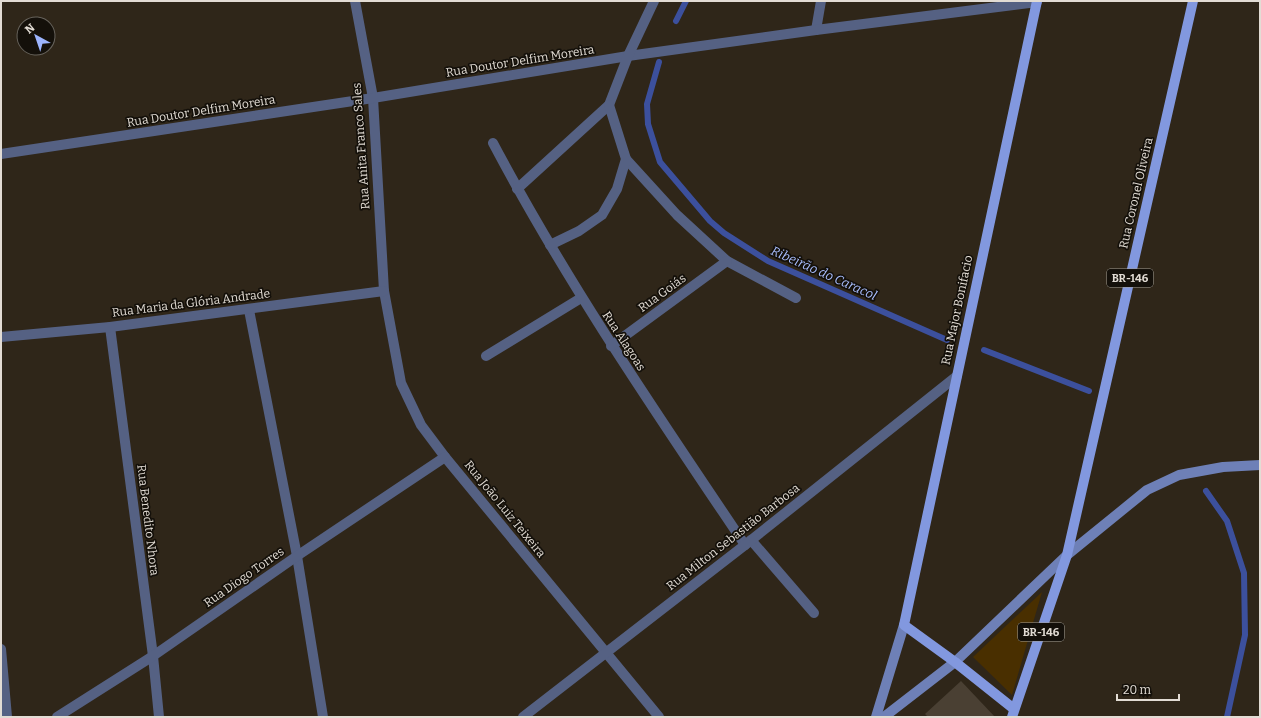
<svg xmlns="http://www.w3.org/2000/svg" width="1261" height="718" font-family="Bitter,serif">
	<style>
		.green { fill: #492f00 }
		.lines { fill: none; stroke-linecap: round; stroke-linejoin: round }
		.stream { stroke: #3c509d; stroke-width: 6 }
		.building { fill: #4a4033 }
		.lane { stroke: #556183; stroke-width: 10 }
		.street { stroke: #556183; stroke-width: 10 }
		.secondary { stroke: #6e80b7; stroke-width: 10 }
		.primary { stroke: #8298df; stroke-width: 10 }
		.labels { text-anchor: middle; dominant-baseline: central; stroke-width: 3.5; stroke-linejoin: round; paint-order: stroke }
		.shield { fill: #14100a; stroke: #a49f97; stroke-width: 1 }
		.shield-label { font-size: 11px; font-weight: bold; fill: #e2dcd4 }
		.street-label { font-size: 12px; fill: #e2dcd4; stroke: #14100a }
		.water-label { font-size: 13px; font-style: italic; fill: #a8bdfd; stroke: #14100a }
	</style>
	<rect width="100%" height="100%" fill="#2f2619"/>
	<polygon class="green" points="1042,592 1012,695 973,657"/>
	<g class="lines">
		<g class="stream">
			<polyline points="676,21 686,1"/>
			<polyline points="659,62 647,104 648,124 660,162 710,221 724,233 768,261 947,340"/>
			<polyline points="984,350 1089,391"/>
			<polyline points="1206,491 1227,521 1244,573 1245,635 1227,717"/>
		</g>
	</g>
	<polygon class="building" points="961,681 995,717 928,717 925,714"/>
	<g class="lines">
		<g class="lane">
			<polyline points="486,356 581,298"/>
			<polyline points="751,540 814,613"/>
		</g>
		<g class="street">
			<polyline points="355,1 373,98 384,291 401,383 421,425 445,457 659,717"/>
			<polyline points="816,30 821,1"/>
			<path d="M493,143c74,140 164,271 252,402"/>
			<polyline points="1,154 373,98 628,56 816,30 1037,2"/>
			<polyline points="626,159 677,215 727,261 796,298"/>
			<polyline points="517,189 609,105 628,56 654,1"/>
			<polyline points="550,245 579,231 602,215 617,189 626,159 609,105"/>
			<polyline points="249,310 297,556 323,717"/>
			<polyline points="110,327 153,656 159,717"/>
			<polyline points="1,337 110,327 384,291"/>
			<polyline points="611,346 727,261"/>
			<polyline points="1,649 7,717"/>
			<polyline points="57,717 153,656 297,556 445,457"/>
			<polyline points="523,717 745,545 957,376"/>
		</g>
		<g class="secondary">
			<polyline points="876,717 904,625"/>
			<polyline points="884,717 955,662 1067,555 1147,490 1179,475 1223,467 1260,465"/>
		</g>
		<g class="primary">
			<polyline points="1014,709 955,662 904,625 1037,1"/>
			<polyline points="1012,717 1067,555 1193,1"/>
		</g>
	</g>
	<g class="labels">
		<g class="shield">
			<rect x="1107" y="269" width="46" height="18" rx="3"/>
			<rect x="1018" y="623" width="46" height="18" rx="3"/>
		</g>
		<g class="shield-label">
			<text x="1130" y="278">BR-146</text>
			<text x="1041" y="632">BR-146</text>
		</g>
		<g class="street-label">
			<text transform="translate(520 61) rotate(-9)">Rua Doutor Delfim Moreira</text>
			<text transform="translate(201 111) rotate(-9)">Rua Doutor Delfim Moreira</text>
			<text transform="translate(361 146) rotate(-94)">Rua Anita Franco Sales</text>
			<text transform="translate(1136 193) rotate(-77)">Rua Coronel Oliveira</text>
			<text transform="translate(662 293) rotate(-36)">Rua Goiás</text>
			<text transform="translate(191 303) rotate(-7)">Rua Maria da Glória Andrade</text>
			<text transform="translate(957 310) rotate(-78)">Rua Major Bonifacio</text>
			<text transform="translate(624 341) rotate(57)">Rua Alagoas</text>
			<text transform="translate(505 509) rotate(51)">Rua João Luiz Teixeira</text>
			<text transform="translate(148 520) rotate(83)">Rua Benedito Nhora</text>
			<text transform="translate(733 537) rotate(-38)">Rua Milton Sebastião Barbosa</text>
			<text transform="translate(244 577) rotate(-35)">Rua Diogo Torres</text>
		</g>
		<g class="water-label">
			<text transform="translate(824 273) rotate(24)">Ribeirão do Caracol</text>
		</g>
	</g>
	<rect width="1261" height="718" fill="none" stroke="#e2dcd4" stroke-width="4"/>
	<g transform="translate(36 36) rotate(320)"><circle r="19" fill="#14100a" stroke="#66625b"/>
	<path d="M0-3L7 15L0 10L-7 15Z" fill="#9cb4fd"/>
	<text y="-6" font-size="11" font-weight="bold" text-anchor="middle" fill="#e2dcd4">N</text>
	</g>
	<path d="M1117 694v6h62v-6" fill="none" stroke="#e2dcd4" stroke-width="2"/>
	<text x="1123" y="694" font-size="12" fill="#e2dcd4" stroke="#14100a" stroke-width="3" paint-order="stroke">20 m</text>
</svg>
